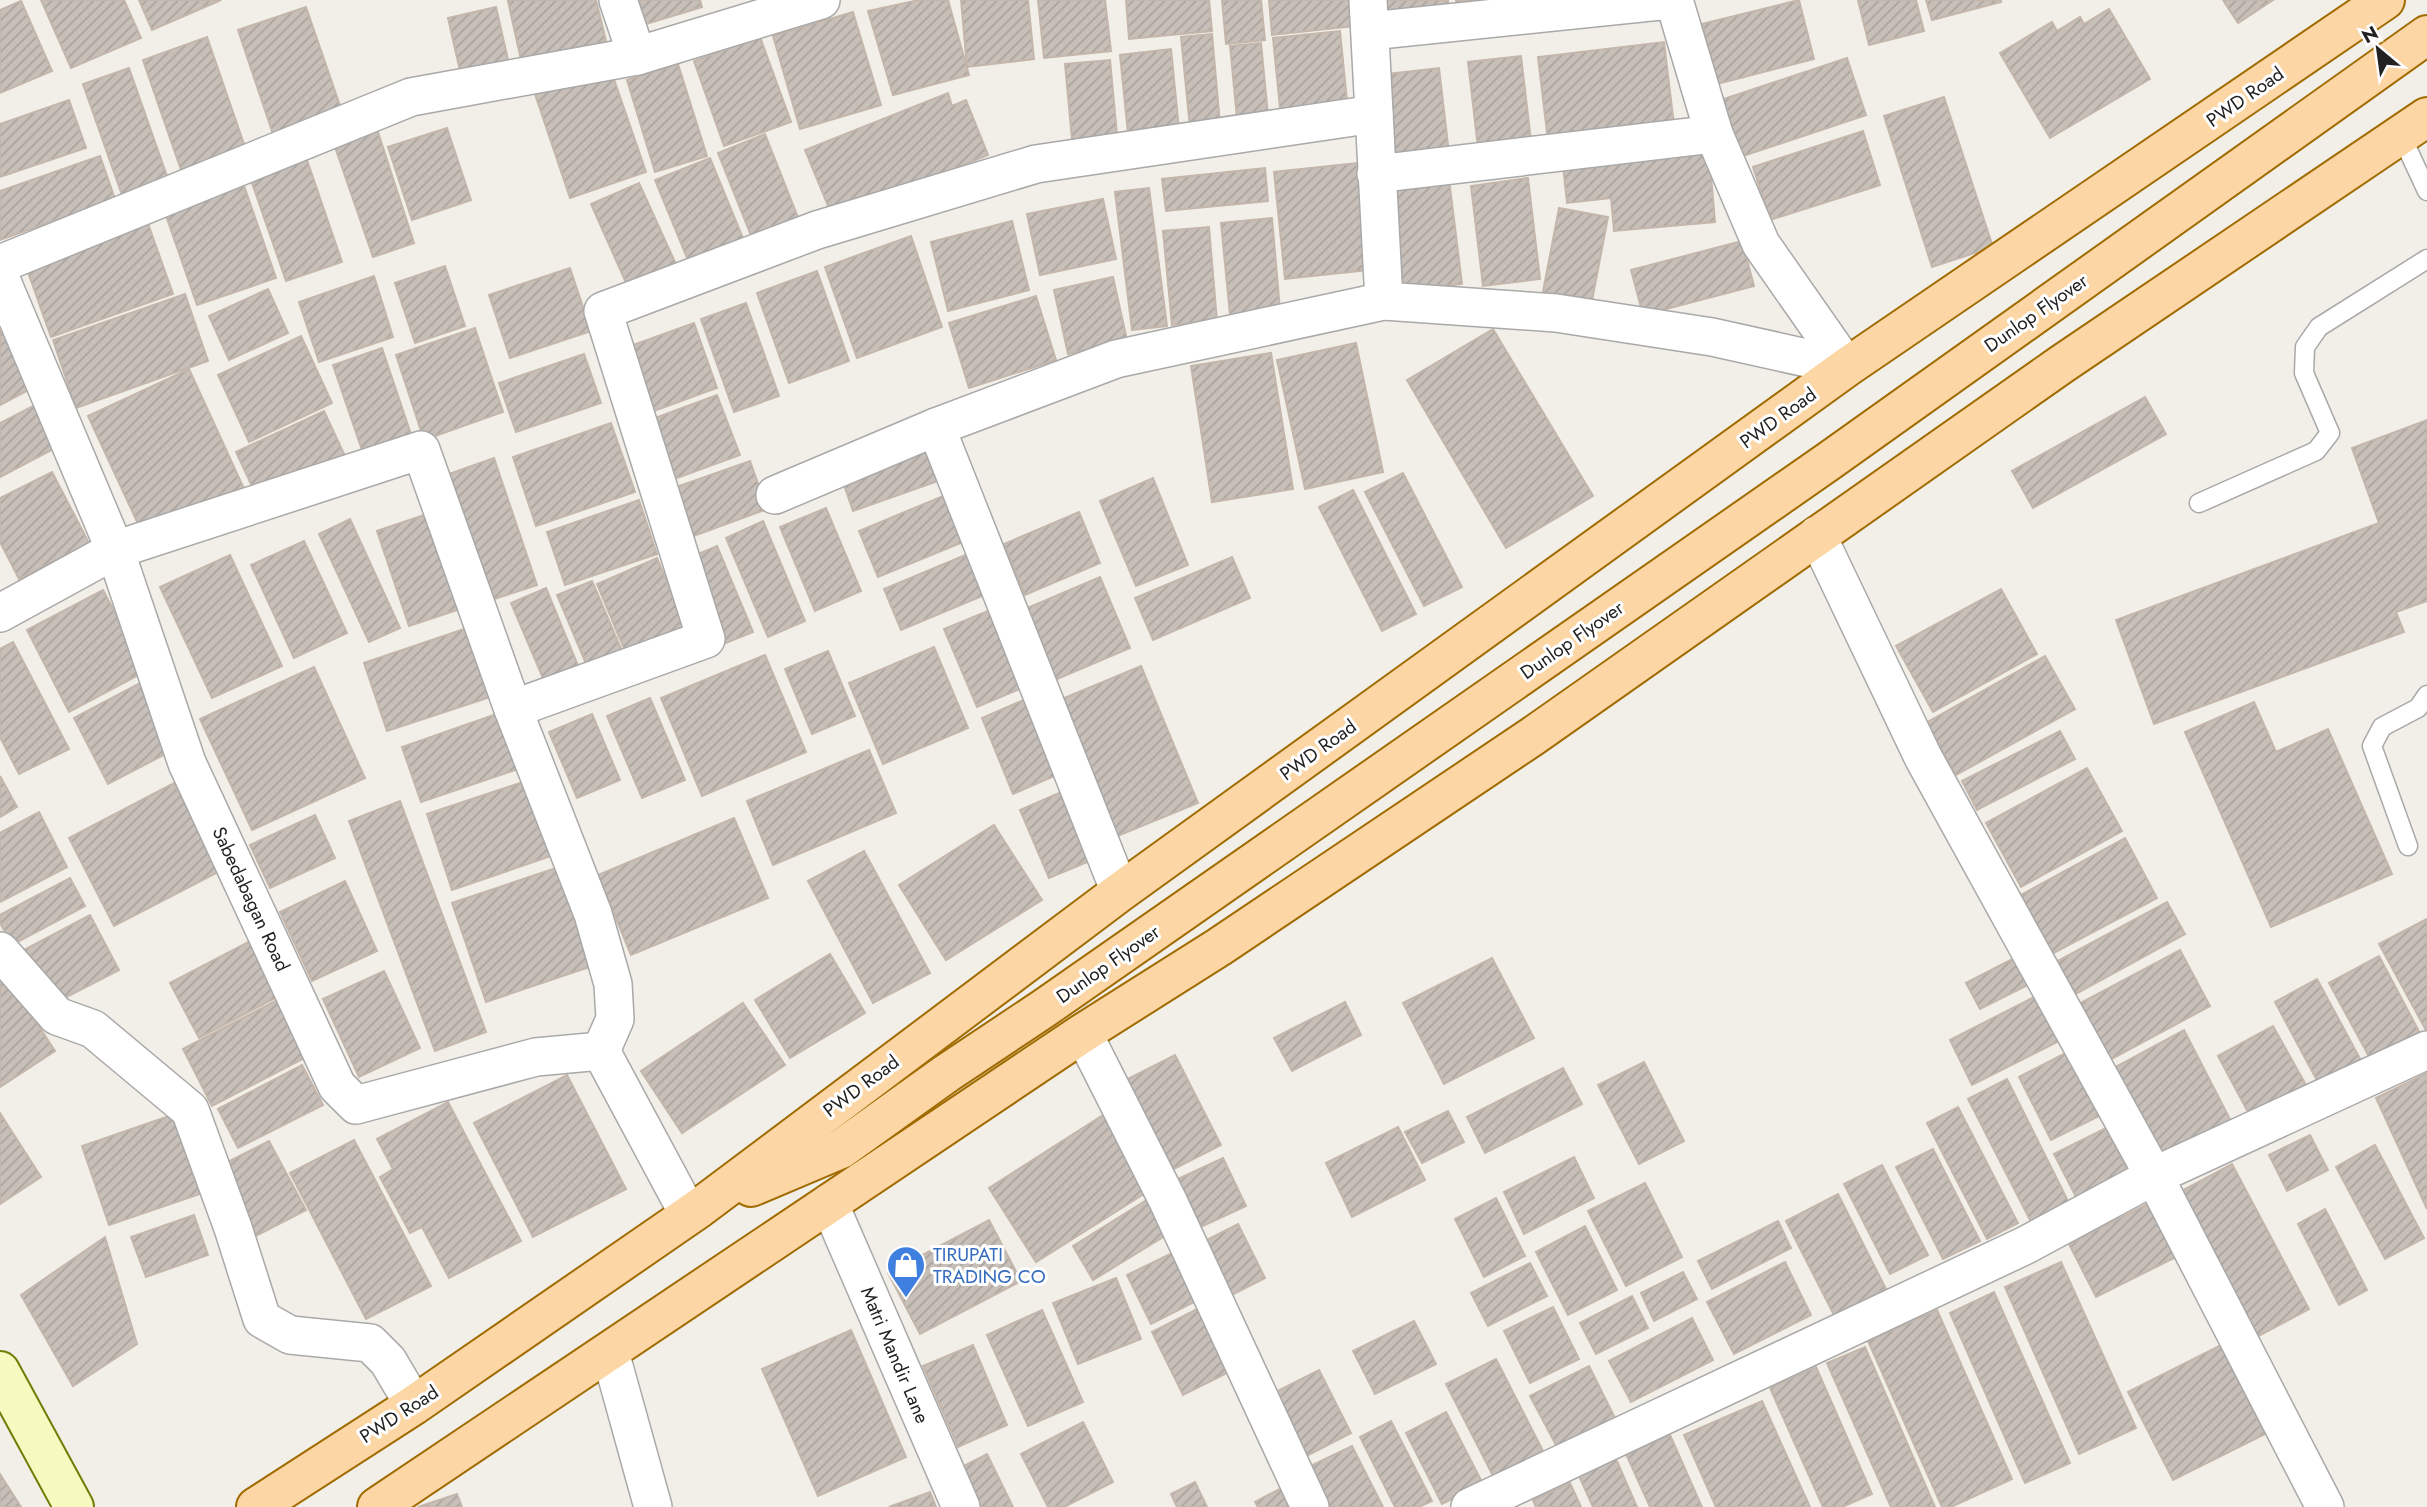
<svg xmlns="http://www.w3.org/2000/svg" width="2427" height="1507" font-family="Jost,sans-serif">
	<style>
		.building { fill: url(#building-hatch); stroke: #c4b6ab; stroke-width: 2 }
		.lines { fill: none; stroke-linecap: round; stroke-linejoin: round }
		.lane-casing { stroke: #a9a9a9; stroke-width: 21 }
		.street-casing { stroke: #a9a9a9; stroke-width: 40 }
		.secondary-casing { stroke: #707d05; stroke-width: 42 }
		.primary-casing { stroke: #a06b00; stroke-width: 42 }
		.lane { stroke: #fff; stroke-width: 18 }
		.street { stroke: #fff; stroke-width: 37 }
		.secondary { stroke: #f7fabf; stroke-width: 38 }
		.primary { stroke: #fcd6a4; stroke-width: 38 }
		.labels { text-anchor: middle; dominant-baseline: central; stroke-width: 6; stroke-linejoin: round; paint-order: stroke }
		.street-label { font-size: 19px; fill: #222; stroke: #fff }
		.shop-label { font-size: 19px; fill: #366cbe; stroke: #fff; text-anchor: start }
	</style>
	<defs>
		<pattern id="building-hatch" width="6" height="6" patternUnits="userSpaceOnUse" patternTransform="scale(1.75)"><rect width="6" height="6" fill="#c7bfb8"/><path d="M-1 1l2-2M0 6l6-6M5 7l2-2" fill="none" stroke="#aba49e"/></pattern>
	</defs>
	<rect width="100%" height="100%" fill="#f2efe9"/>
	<g class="building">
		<polygon points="41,0 124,0 141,38 71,68"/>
		<polygon points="139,0 221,0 152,30"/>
		<polygon points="512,0 596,0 608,49 523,69 508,1"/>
		<polygon points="639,0 700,0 702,7 646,24"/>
		<polygon points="919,0 948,0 969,75 893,95 868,11"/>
		<polygon points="961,0 1028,0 1034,59 967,67"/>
		<polygon points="1038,0 1105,0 1111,51 1044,58"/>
		<polygon points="1126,0 1209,0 1212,31 1129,39"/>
		<polygon points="1222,0 1261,0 1265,40 1226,44"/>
		<polygon points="1269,0 1352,0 1354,26 1272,35"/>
		<polygon points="1383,0 1448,0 1449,11 1384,17"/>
		<polygon points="1456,0 1495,0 1457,13"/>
		<polygon points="1799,0 1814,59 1717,84 1702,24"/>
		<polygon points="1858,0 1916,0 1924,31 1869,45"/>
		<polygon points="1926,0 2001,0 2001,2 1932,20"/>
		<polygon points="2223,0 2273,0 2238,23"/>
		<polygon points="21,1 52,71 0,93 0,10"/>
		<polygon points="306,7 345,120 276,143 238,30"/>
		<polygon points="496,7 511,73 463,84 448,18"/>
		<polygon points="2109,9 2150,79 2050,138 2000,53 2052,22 2057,31 2080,17 2084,24"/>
		<polygon points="853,12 881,105 800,129 773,36"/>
		<polygon points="1340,31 1348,111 1281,118 1273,38"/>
		<polygon points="1212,34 1221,135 1191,138 1181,37"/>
		<polygon points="207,37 245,147 181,170 143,60"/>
		<polygon points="760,37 791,122 724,146 694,61"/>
		<polygon points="1664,42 1674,125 1548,141 1538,57"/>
		<polygon points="1261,43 1268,115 1237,118 1230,46"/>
		<polygon points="1171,49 1180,139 1129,143 1120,55"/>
		<polygon points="1521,56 1531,141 1478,148 1468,62"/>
		<polygon points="1847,58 1866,115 1740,157 1721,100"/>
		<polygon points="1110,60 1118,145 1073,150 1065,64"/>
		<polygon points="608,62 646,172 570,198 533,88"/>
		<polygon points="678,64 707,156 655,172 627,80"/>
		<polygon points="129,68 169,182 123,198 83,84"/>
		<polygon points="1439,68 1450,162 1391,170 1379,75"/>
		<polygon points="948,93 952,106 966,100 988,155 833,218 805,150"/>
		<polygon points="1944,97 1993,247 1932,267 1884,116"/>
		<polygon points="69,100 86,148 0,177 0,124"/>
		<polygon points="447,128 471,200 412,220 388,147"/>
		<polygon points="377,129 414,243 373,257 334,144"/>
		<polygon points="1863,131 1880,185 1770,220 1753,167"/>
		<polygon points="765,134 801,225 754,243 718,153"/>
		<polygon points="1709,152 1715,222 1614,231 1611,198 1567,203 1563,166"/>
		<polygon points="100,156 115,199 0,240 0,191"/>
		<polygon points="710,158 747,248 692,270 655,180"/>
		<polygon points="307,160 342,262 286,281 251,180"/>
		<polygon points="1357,163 1368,270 1285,279 1274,172"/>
		<polygon points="1265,168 1268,201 1166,211 1162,179"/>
		<polygon points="241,177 276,278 197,305 162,204"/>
		<polygon points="1528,178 1540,279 1483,286 1471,186"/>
		<polygon points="1449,179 1462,284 1401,292 1388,187"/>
		<polygon points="639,183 680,273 631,294 591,204"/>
		<polygon points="1149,188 1167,326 1132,330 1115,192"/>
		<polygon points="1103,199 1116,259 1040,275 1027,214"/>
		<polygon points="1559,208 1608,217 1591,306 1542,297"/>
		<polygon points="145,215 173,294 51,337 23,258"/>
		<polygon points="1272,218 1280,310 1230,315 1221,223"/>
		<polygon points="1012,221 1029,290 948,311 931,242"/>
		<polygon points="1209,227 1217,321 1172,325 1163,231"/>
		<polygon points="911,236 942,327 857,358 825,267"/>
		<polygon points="1742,241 1754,286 1643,315 1631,270"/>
		<polygon points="445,266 465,326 415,343 395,283"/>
		<polygon points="570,268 591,331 510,358 489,295"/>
		<polygon points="817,271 849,361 789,383 757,293"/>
		<polygon points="374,276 393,337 319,362 299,302"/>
		<polygon points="1113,277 1127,340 1068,354 1054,290"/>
		<polygon points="268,289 288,333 229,360 209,316"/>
		<polygon points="185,294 208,361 76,408 53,340"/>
		<polygon points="1036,296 1056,360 969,388 949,323"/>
		<polygon points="746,303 779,396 734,412 701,319"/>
		<polygon points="694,323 717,388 643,415 619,350"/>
		<polygon points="475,328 503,412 424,440 396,355"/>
		<polygon points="4,329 34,387 0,405 0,331"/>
		<polygon points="1493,329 1593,496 1506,548 1407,380"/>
		<polygon points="301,336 332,403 249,442 218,375"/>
		<polygon points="1356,343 1383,472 1305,489 1277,360"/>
		<polygon points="382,348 415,446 366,462 333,365"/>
		<polygon points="1271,353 1293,489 1212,502 1191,366"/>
		<polygon points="584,354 601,403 516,432 499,383"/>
		<polygon points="189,369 246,493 145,539 88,416"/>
		<polygon points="717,395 740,455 666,482 644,422"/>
		<polygon points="2145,397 2166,434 2033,508 2012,471"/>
		<polygon points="35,405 57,447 0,477 0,423"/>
		<polygon points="324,411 345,456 257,497 236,452"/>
		<polygon points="2427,420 2427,601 2396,612 2404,632 2154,724 2116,620 2379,523 2352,448"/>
		<polygon points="611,423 635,492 536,526 513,457"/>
		<polygon points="929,447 941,480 853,511 842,479"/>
		<polygon points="494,458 537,585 482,603 440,477"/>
		<polygon points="750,461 767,509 680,541 662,492"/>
		<polygon points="52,472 89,543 19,579 0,542 0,498"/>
		<polygon points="1403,473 1462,587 1424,606 1365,492"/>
		<polygon points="1153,478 1188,565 1136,586 1100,501"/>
		<polygon points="1353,490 1416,614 1382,631 1319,507"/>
		<polygon points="948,494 968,540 878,577 859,531"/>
		<polygon points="639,500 657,554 565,585 547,532"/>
		<polygon points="826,508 861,591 815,611 780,527"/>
		<polygon points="1079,512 1100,563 1025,595 1004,544"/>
		<polygon points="427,514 460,609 409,626 377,531"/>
		<polygon points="350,519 400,628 369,642 319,534"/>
		<polygon points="763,521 805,621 768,637 726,538"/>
		<polygon points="304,541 347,633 294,658 251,565"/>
		<polygon points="717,546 753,632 721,645 684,560"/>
		<polygon points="970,553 987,594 901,630 884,589"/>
		<polygon points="230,555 282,666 212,698 160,587"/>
		<polygon points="1232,557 1250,598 1153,640 1135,598"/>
		<polygon points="657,558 690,638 630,663 597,584"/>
		<polygon points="1100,577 1130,648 1055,680 1025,609"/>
		<polygon points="592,581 622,651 587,666 557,595"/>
		<polygon points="546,588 579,668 545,683 511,603"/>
		<polygon points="2001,589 2037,654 1933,712 1896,646"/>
		<polygon points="103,590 146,671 69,712 27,630"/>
		<polygon points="995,608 1027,686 977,707 944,629"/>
		<polygon points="473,626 496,695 387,731 364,663"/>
		<polygon points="13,642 69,749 19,774 0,737 0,649"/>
		<polygon points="934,647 968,728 883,764 849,683"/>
		<polygon points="828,651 855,716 812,734 785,669"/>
		<polygon points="765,655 806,752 702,796 661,698"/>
		<polygon points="2045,656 2075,709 1956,775 1926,723"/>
		<polygon points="1141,666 1198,803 1115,837 1057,701"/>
		<polygon points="314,667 365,778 252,830 200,719"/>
		<polygon points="140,683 175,749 108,784 74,718"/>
		<polygon points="650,698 685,780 642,798 607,716"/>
		<polygon points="1028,698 1059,774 1013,794 982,718"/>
		<polygon points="2254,702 2276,752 2328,729 2392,874 2271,927 2185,732"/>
		<polygon points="505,711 524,767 421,802 402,747"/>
		<polygon points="592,714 620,780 577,798 549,732"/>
		<polygon points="2060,731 2075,759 1977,810 1962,781"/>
		<polygon points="869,750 896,813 773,865 747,801"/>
		<polygon points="2087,768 2122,831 2021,887 1986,823"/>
		<polygon points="0,776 17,807 0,817"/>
		<polygon points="529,780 554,855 452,890 427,814"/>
		<polygon points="174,783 220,871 114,926 69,838"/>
		<polygon points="1068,789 1097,858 1049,878 1020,810"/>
		<polygon points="400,801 486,1032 435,1051 349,821"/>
		<polygon points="39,812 67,867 0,902 0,833"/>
		<polygon points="315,815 335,858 270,888 250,845"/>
		<polygon points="734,818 768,898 631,955 598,875"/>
		<polygon points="994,825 1042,900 946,960 899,885"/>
		<polygon points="2125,838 2157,898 2052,954 2021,895"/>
		<polygon points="864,851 930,973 873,1003 808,881"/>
		<polygon points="562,866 595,965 486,1002 452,903"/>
		<polygon points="70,878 85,906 12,945 0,923 0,915"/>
		<polygon points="345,881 377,951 312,981 280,912"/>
		<polygon points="2167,902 2185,934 2074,995 2056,962"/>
		<polygon points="90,915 119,970 53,1004 24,950"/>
		<polygon points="2427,919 2427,1032 2379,944"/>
		<polygon points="254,939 283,994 199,1038 170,983"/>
		<polygon points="2180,950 2210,1006 2108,1061 2077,1005"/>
		<polygon points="830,954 865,1013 790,1058 755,1000"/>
		<polygon points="2020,955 2034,982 1980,1009 1966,983"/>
		<polygon points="2379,956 2422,1037 2373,1064 2329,983"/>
		<polygon points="1492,958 1534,1038 1444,1084 1403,1003"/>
		<polygon points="0,967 55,1051 0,1087"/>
		<polygon points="384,971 420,1048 359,1077 323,999"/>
		<polygon points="2317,979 2364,1066 2321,1088 2275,1002"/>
		<polygon points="285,996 314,1053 212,1106 183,1049"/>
		<polygon points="2036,996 2059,1041 1972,1085 1950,1040"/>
		<polygon points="1345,1002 1361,1035 1292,1071 1274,1038"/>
		<polygon points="743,1003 785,1065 682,1133 641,1071"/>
		<polygon points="2273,1026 2306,1085 2250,1116 2218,1056"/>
		<polygon points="2184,1030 2233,1125 2164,1160 2112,1069"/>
		<polygon points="2073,1049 2105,1113 2051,1140 2019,1077"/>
		<polygon points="1175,1055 1221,1145 1162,1175 1116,1085"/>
		<polygon points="1644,1062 1684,1141 1639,1164 1598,1085"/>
		<polygon points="302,1065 323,1105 238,1148 218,1109"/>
		<polygon points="1563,1068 1582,1104 1485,1153 1467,1117"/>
		<polygon points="2427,1073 2427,1209 2376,1098"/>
		<polygon points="567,1075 626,1189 533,1237 474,1123"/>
		<polygon points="2007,1079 2070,1205 2032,1224 1968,1099"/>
		<polygon points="448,1102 521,1241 449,1278 422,1227 410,1233 380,1177 393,1169 377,1139"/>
		<polygon points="1958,1107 2018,1223 1987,1239 1927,1123"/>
		<polygon points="1448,1111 1464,1142 1422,1163 1405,1132"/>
		<polygon points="1108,1112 1155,1187 1036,1262 989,1188"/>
		<polygon points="0,1113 41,1177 0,1204"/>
		<polygon points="172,1115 200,1194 109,1225 82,1146"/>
		<polygon points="1398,1127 1425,1180 1352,1217 1326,1163"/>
		<polygon points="2106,1128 2128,1172 2077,1199 2054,1154"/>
		<polygon points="2310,1135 2328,1170 2287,1191 2269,1155"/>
		<polygon points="354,1140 431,1286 366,1319 290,1173"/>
		<polygon points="269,1141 306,1210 252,1238 216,1168"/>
		<polygon points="2375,1145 2424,1238 2385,1259 2336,1167"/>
		<polygon points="1933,1149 1980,1241 1943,1259 1896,1167"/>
		<polygon points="1574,1157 1594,1198 1524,1234 1504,1192"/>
		<polygon points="1223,1158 1246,1206 1190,1232 1167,1184"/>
		<polygon points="2232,1164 2309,1309 2253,1339 2176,1194"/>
		<polygon points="1882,1165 1928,1255 1890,1274 1844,1184"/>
		<polygon points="1645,1183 1682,1257 1626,1286 1588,1211"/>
		<polygon points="1158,1193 1178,1228 1093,1280 1073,1246"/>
		<polygon points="1838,1194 1886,1289 1834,1315 1786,1221"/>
		<polygon points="1496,1198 1525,1256 1484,1277 1455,1219"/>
		<polygon points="2159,1198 2186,1252 2096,1297 2069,1244"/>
		<polygon points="2325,1209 2367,1290 2339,1305 2298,1224"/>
		<polygon points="194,1215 208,1255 146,1277 131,1237"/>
		<polygon points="989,1220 1021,1281 920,1334 888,1273"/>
		<polygon points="1778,1221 1791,1248 1712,1289 1698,1261"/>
		<polygon points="1238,1224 1265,1278 1222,1300 1195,1246"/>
		<polygon points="1585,1226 1617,1290 1568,1315 1536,1252"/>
		<polygon points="105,1237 137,1344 73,1386 21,1295"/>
		<polygon points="1172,1253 1196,1301 1151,1324 1127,1275"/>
		<polygon points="1785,1262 1811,1315 1734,1354 1707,1302"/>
		<polygon points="2061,1262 2136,1428 2079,1454 2005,1287"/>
		<polygon points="1530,1263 1547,1296 1488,1326 1471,1293"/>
		<polygon points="1683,1272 1697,1299 1654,1321 1641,1293"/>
		<polygon points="1116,1278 1141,1339 1078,1364 1053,1303"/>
		<polygon points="1994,1292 2070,1463 2025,1483 1950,1313"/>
		<polygon points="1632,1296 1648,1328 1596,1354 1580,1323"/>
		<polygon points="1553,1307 1579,1359 1530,1383 1504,1331"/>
		<polygon points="1199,1308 1231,1371 1183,1395 1152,1332"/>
		<polygon points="1042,1310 1083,1402 1028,1426 987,1335"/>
		<polygon points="1937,1310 2012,1479 1951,1507 1942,1507 1868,1341"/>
		<polygon points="1692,1318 1713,1360 1631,1402 1609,1361"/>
		<polygon points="1414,1321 1436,1364 1375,1394 1353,1351"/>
		<polygon points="851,1330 906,1457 818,1496 762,1369"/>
		<polygon points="973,1345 1007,1425 958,1447 923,1366"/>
		<polygon points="2221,1345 2265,1434 2173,1480 2128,1392"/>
		<polygon points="1865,1347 1935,1507 1891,1507 1827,1363"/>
		<polygon points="1496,1359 1543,1451 1493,1476 1446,1384"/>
		<polygon points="1589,1366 1616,1420 1558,1449 1530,1396"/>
		<polygon points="1816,1367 1872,1494 1842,1507 1823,1507 1770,1388"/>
		<polygon points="1319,1370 1351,1433 1297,1461 1264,1398"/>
		<polygon points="1762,1401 1810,1507 1716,1507 1684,1435"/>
		<polygon points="1446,1412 1483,1484 1442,1504 1406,1433"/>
		<polygon points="1391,1421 1432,1501 1419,1507 1395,1507 1360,1437"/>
		<polygon points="1083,1422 1113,1482 1064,1507 1048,1507 1021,1454"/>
		<polygon points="1670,1435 1702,1507 1650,1507 1626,1454"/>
		<polygon points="1352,1446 1383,1507 1318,1507 1300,1471"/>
		<polygon points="987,1454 1013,1507 973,1507 954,1471"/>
		<polygon points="1616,1459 1637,1507 1593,1507 1579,1476"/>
		<polygon points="0,1474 21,1507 0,1507"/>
		<polygon points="1195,1482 1207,1507 1177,1507 1171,1494"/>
		<polygon points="1570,1483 1581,1507 1536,1507 1533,1500"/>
		<polygon points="1287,1485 1298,1507 1258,1507 1255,1502"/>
		<polygon points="930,1492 936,1507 889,1507"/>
		<polygon points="457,1494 462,1507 418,1507"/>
	</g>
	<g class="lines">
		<defs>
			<g id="lane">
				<polyline points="2401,135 2427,191"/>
				<polyline points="2199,503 2316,451 2330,433 2304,373 2305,347 2319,327 2427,259"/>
				<polyline points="2408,846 2372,746 2382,727 2418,708 2427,695"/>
			</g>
			<g id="street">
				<polyline points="618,0 637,56 821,0"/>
				<polyline points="1368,0 1384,301 1556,313 1712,337 1847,367"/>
				<polyline points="1674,0 1714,134 1761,244 1847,367"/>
				<polyline points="1370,31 1670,0"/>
				<polyline points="1376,174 1714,134"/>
				<polyline points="0,264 411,97 637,56"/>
				<polyline points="0,277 115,550 187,763 337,1086 356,1105 536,1057 601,1051 689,1215"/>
				<polyline points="936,427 1120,892"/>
				<polyline points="775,495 936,427 1116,359 1384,301"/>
				<polyline points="0,613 115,550 421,450 513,709 593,914 613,984 615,1019 601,1051"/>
				<polyline points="513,709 706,639 603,311 817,230 1036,164 1374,114"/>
				<polyline points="0,951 57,1016 93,1029 190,1110 233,1228 262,1319 290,1335 370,1343 388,1361 414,1405"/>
				<polyline points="1083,1033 1168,1201 1310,1507"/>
				<polyline points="829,1203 961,1507"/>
				<polyline points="610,1352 653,1507"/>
				<polyline points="1470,1507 2026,1245 2154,1176 1923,757 1817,535"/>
				<polyline points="2325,1507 2154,1176 2427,1050"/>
			</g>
			<polyline id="secondary" points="0,1371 74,1507"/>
			<g id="primary">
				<polyline points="751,1187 841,1149 947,1073 1043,1009 1829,461 2427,35"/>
				<polyline points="256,1507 414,1405 698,1209 1120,892 1847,367 2385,0"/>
				<polyline points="377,1507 1083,1033 1219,947 1533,736 2062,364 2427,117"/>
			</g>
		</defs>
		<use href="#lane" class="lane-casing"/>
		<use href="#street" class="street-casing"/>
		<use href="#secondary" class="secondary-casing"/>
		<use href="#primary" class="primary-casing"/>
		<use href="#lane" class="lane"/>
		<use href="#street" class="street"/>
		<use href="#secondary" class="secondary"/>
		<use href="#primary" class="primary"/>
	</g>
	<defs>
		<symbol id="shop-pin" viewBox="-11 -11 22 30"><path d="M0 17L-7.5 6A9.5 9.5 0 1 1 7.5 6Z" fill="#3f7fe0" stroke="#fff"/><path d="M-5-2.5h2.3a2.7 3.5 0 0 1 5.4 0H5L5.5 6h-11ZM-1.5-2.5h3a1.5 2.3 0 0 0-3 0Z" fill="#fff"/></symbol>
	</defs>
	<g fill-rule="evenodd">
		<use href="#shop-pin" x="884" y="1243" width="44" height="60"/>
	</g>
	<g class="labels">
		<g class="street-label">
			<text transform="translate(2245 97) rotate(-35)">PWD Road</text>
			<text transform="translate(2036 313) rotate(-35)">Dunlop Flyover</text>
			<text transform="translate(1778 418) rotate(-36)">PWD Road</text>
			<text transform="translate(1572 640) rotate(-35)">Dunlop Flyover</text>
			<text transform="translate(1318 750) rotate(-36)">PWD Road</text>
			<text transform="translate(251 899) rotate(65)">Sabedabagan Road</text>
			<text transform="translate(1108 964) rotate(-35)">Dunlop Flyover</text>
			<text transform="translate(861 1086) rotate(-37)">PWD Road</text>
			<text transform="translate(895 1355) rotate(67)">Matri Mandir Lane</text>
			<text transform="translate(399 1414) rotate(-33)">PWD Road</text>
		</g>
		<g class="shop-label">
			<text x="933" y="1254">TIRUPATI<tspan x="933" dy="22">TRADING CO</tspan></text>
		</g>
	</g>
	<g transform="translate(2378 49) rotate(331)" stroke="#ffffff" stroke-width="5" paint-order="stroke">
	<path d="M0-5L12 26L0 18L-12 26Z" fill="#222222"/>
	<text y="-10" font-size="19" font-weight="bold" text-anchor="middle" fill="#222222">N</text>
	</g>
</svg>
